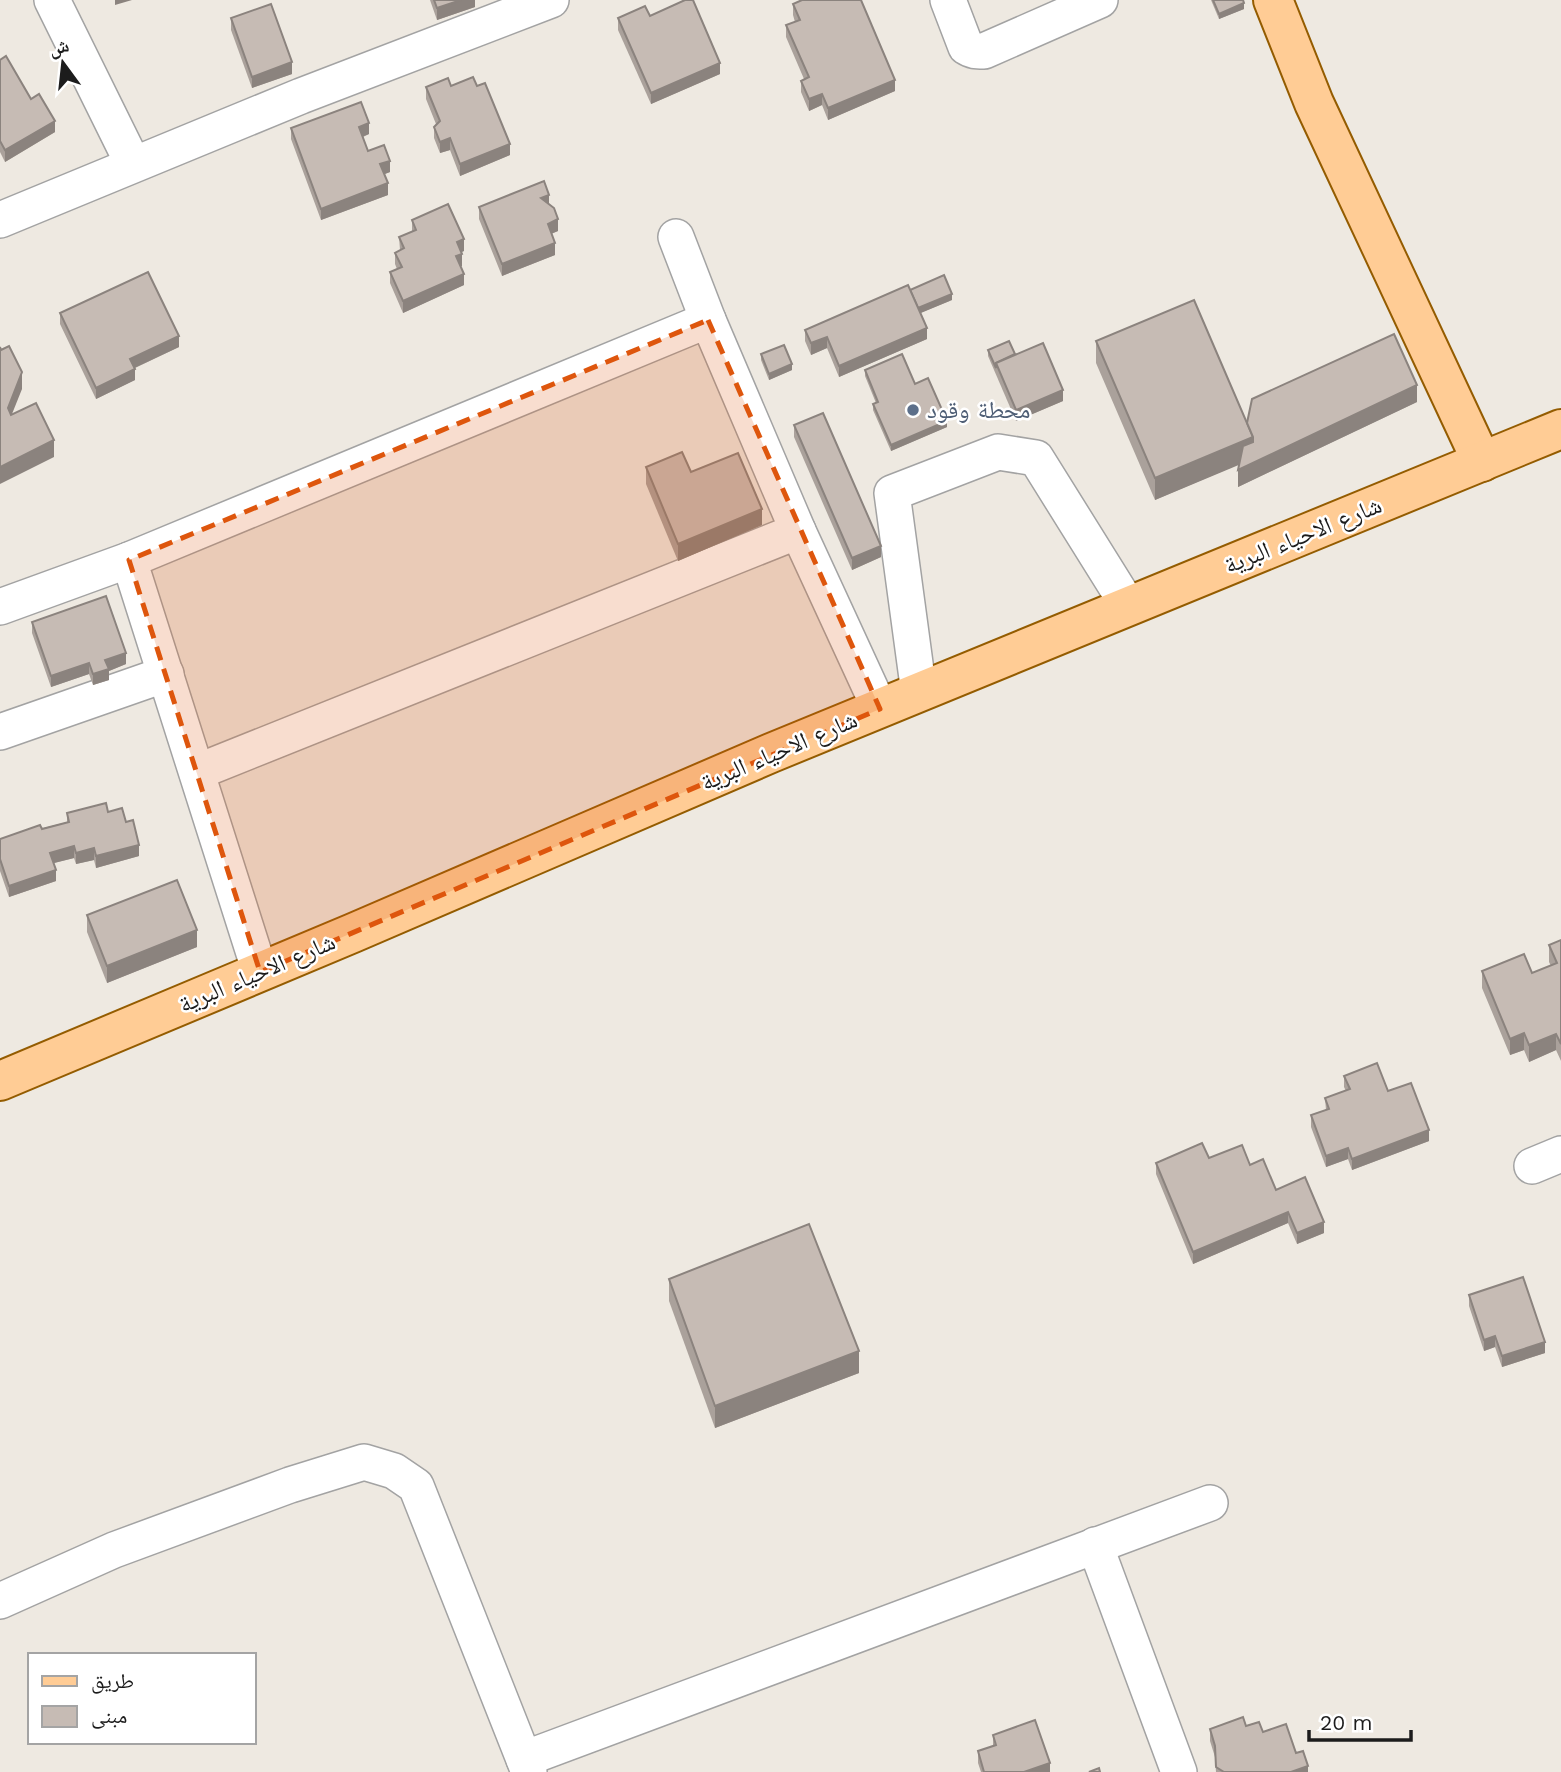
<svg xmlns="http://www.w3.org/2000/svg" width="1561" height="1772" font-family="'Work Sans','Noto Naskh Arabic',sans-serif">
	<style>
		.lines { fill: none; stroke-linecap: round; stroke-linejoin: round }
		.minor-casing { stroke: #a3a3a3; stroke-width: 38 }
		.major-casing { stroke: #945c00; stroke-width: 42 }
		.minor { stroke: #fff; stroke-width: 35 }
		.major { stroke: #ffcc95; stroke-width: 38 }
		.wall { fill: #aaa19b }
		.shaded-wall { fill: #8b837e }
		.building { fill: #c6bbb4; stroke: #8b837e; stroke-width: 2 }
		.marked { fill: #de560d; fill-opacity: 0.2; stroke: #de560d; stroke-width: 5; stroke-dasharray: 14 9; stroke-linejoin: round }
		.service-dot { fill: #5c6f8a; stroke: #fff; stroke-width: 2.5 }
		.labels { text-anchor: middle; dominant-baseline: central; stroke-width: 5; stroke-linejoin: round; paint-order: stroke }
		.service-label { font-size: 24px; fill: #4e5e75; stroke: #fff; text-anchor: start }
		.street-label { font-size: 24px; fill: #1c1c1c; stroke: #fff }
	</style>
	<rect width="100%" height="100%" fill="#eee9e1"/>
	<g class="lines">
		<defs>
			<g id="minor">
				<polyline points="52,0 133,164"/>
				<path d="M948,0l18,47c6,4 10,4 18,4l116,-51"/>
				<polyline points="0,220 301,96 551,0"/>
				<polyline points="676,237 708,320"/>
				<polyline points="0,607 129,560"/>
				<polyline points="919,693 892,493 998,452 1036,458 1129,607"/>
				<polyline points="0,732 166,674"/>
				<polyline points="197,772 798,531"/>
				<polyline points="260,972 129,560 708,320 798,531 880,709"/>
				<polyline points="1532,1166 1561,1154"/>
				<polyline points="1095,1545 1179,1772"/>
				<polyline points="0,1601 114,1550 290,1485 364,1462 394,1471 416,1486 529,1772"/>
				<polyline points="524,1759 1210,1503"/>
			</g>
			<g id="major">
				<polyline points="1273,0 1314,103 1482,462"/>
				<polyline points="0,1081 353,933 771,753 1561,429"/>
			</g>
		</defs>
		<use href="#minor" class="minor-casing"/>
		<use href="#major" class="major-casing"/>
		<use href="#minor" class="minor"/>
		<use href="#major" class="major"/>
	</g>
	<g class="wall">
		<polygon points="430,0 475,0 475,7 437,20"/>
		<polygon points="1211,0 1243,0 1244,9 1219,19"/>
		<polygon points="793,4 895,91 828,120 822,105 809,111 801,92 801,81 804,79 786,37 786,25 795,22 793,15"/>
		<polygon points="231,18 292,74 252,88 231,30"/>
		<polygon points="618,18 720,74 651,104 618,30"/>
		<polygon points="0,60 31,99 55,132 5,162 0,152"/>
		<polygon points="451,86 477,86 510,155 460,176 450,150 440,153 434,138 434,127 436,124 426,99 426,87"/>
		<polygon points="291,128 369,134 363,137 368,151 390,172 384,174 388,195 321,220 291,139"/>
		<polygon points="549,204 558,231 551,234 555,255 502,276 479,219 479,207"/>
		<polygon points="412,220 464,251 461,252 462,266 461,266 464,285 403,313 390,283 390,272 397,269 395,264 395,253 400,250 399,237 412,232"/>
		<polygon points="952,300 920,313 927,339 839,377 827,348 811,355 805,341 805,330"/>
		<polygon points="60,313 179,347 135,368 135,380 96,399 60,324"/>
		<polygon points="1096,341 1247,423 1417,402 1238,487 1239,464 1155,500 1096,363"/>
		<polygon points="988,350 1015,354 1063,401 1016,421 988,356"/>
		<polygon points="761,354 792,370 769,380 761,360"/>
		<polygon points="865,370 915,384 947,427 891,451 873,410 873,404 876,403 865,376"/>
		<polygon points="794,425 881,557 852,570 794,437"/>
		<polygon points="646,467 691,472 762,525 678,561 646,484"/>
		<polygon points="32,622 126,664 109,671 109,680 93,685 89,674 51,687 32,633"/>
		<polygon points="108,812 126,822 139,856 96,868 94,860 76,864 74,858 54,863 56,881 9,897 0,871 0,839 67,822 67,813"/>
		<polygon points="87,915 197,947 107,983 87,932"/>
		<polygon points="1561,940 1561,1061 1556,1050 1529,1062 1524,1050 1510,1055 1482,988 1482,971 1532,973 1551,966 1549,962 1549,945"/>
		<polygon points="1344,1076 1388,1091 1429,1141 1352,1170 1348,1159 1326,1167 1311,1127 1311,1115 1326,1110 1325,1098 1346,1091 1344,1087"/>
		<polygon points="1209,1158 1250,1165 1324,1233 1297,1244 1288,1223 1193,1264 1156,1174 1156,1163"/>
		<polygon points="669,1279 859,1373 715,1428 669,1301"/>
		<polygon points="1469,1295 1545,1353 1502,1367 1495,1347 1484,1351 1469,1306"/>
		<polygon points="1246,1726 1263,1732 1296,1753 1308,1772 1216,1772 1215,1757 1210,1741 1210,1729"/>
		<polygon points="993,1735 1050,1772 981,1772 978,1763 978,1751 993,1746"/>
	</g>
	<g class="shaded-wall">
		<polygon points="115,0 132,0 115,5"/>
		<polygon points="461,0 475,0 475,7 437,20 437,8"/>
		<polygon points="1244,3 1244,9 1219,19 1219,14"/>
		<polygon points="292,62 292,74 252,88 252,77"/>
		<polygon points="720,63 720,74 651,104 651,93"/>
		<polygon points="895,80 895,91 828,120 828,108"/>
		<polygon points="822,94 822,105 809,111 809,99"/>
		<polygon points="55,121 55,132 5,162 5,150"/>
		<polygon points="369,123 369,134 359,138 359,127"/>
		<polygon points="450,138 450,150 440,153 440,142"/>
		<polygon points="510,144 510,155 460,176 460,164"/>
		<polygon points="390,161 390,172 380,176 380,164"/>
		<polygon points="388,183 388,195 321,220 321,209"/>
		<polygon points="549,195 549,206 541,198"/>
		<polygon points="558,219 558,231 548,235 548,224"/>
		<polygon points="464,239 464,251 457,254 457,242"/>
		<polygon points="555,243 555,255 502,276 502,264"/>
		<polygon points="462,254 462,266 456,268 456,256"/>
		<polygon points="464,274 464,285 403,313 403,301"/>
		<polygon points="952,294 952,300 916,315 916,309"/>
		<polygon points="927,328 927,339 839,377 839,366"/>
		<polygon points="179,336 179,347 130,370 130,359"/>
		<polygon points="827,337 827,348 811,355 811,343"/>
		<polygon points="792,364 792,370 769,380 769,374"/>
		<polygon points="135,369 135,380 96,399 96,388"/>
		<polygon points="22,372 22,389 8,424 8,408"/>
		<polygon points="1417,385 1417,402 1238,487 1238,470"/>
		<polygon points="1063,390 1063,401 1016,421 1016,410"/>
		<polygon points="947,421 947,427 891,451 891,445"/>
		<polygon points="1253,437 1253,459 1155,500 1155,478"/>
		<polygon points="54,440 54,457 0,484 0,467"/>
		<polygon points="762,509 762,525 678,561 678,544"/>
		<polygon points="881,546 881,557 852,570 852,558"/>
		<polygon points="126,653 126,664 109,671 109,680 93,685 93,674 105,660"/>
		<polygon points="89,663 89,674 51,687 51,676"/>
		<polygon points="139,845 139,856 96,868 96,856"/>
		<polygon points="74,846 74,858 50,864 50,853"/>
		<polygon points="94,848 94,860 76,864 76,853"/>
		<polygon points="56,870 56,881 9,897 9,886"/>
		<polygon points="197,930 197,947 107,983 107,966"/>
		<polygon points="1524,1033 1524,1050 1510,1055 1510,1039"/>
		<polygon points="1556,1034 1556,1050 1529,1062 1529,1045"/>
		<polygon points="1429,1130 1429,1141 1352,1170 1352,1159"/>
		<polygon points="1348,1148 1348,1159 1326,1167 1326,1156"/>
		<polygon points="1288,1212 1288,1223 1193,1264 1193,1252"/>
		<polygon points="1324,1222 1324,1233 1297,1244 1297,1233"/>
		<polygon points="1495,1336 1495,1347 1484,1351 1484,1340"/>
		<polygon points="1545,1342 1545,1353 1502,1367 1502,1356"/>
		<polygon points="859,1351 859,1373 715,1428 715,1406"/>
		<polygon points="1050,1763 1050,1772 1024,1772"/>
		<polygon points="1308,1766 1308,1772 1291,1772"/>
	</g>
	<g class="building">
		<polygon points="434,0 461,0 437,8"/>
		<polygon points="685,0 693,0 720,63 651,93 618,18 645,6 650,16"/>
		<polygon points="802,0 861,0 895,80 828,108 822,94 809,99 801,81 809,77 786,25 800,20 793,4"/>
		<polygon points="1213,0 1243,0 1244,3 1219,14"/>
		<polygon points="271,4 292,62 252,77 231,18"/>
		<polygon points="6,56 31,99 39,94 55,121 5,150 0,141 0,60"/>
		<polygon points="473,77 477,86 485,83 510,144 460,164 450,138 440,142 434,127 440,121 426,87 448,78 451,86"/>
		<polygon points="361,102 369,123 359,127 368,151 384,145 390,161 380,164 388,183 321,209 291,128"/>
		<polygon points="544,181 549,195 541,198 554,208 558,219 548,224 555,243 502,264 479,207"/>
		<polygon points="448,204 464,239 457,242 462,254 456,256 464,274 403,301 390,272 402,267 395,253 404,248 399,237 416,230 412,220"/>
		<polygon points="148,272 179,336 130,359 135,369 96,388 60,313"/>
		<polygon points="944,275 952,294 918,308 910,290"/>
		<polygon points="908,285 927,328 839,366 827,337 811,343 805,330"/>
		<polygon points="1194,300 1253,437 1155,478 1096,341"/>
		<polygon points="1394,334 1417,385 1238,470 1243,446 1253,442 1253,437 1247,423 1252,399"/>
		<polygon points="1009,341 1015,354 996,363 996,368 988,350"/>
		<polygon points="1043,343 1063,390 1016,410 996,363"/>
		<polygon points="784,345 792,364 769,374 761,354"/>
		<polygon points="9,346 22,372 8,408 11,415 36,403 54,440 0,467 0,347 1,350"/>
		<polygon points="902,354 915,384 928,378 947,421 891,445 873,404 878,402 865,370"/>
		<polygon points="823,413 881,546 852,558 794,425"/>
		<polygon points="682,452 691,472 738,453 762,509 678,544 646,467"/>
		<polygon points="106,596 126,653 105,660 109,669 93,674 89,663 51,676 32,622"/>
		<polygon points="106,803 108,812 122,808 126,822 133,820 139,845 96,856 94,848 76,853 74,846 50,853 56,870 9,886 0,859 0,839 40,825 42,829 69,822 67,813"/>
		<polygon points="177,880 197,930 107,966 87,915"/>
		<polygon points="1561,940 1561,1044 1556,1034 1529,1045 1524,1033 1510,1039 1482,971 1524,954 1532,973 1557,963 1549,945"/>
		<polygon points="1377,1063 1388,1091 1411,1083 1429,1130 1352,1159 1348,1148 1326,1156 1311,1115 1329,1109 1325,1098 1350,1089 1344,1076"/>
		<polygon points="1202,1143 1209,1158 1242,1145 1250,1165 1263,1159 1276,1190 1305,1177 1324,1222 1297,1233 1288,1212 1193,1252 1156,1163"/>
		<polygon points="809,1224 859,1351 715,1406 669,1279"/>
		<polygon points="1523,1277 1545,1342 1502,1356 1495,1336 1484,1340 1469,1295"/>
		<polygon points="1243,1717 1246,1726 1259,1722 1263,1732 1286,1724 1296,1753 1303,1751 1308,1766 1291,1772 1224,1772 1216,1767 1215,1746 1210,1729"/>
		<polygon points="1035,1720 1050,1763 1024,1772 984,1772 978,1751 996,1745 993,1735"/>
		<polygon points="1099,1768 1100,1772 1089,1772"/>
	</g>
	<path class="marked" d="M708,320l172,389 -620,263 -131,-412z"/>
	<circle class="service-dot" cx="913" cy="410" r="7"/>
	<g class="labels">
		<g class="service-label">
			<text x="927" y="410">محطة وقود</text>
		</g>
		<g class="street-label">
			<text transform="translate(1303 535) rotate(-22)">شارع الاحياء البرية</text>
			<text transform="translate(779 751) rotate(-23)">شارع الاحياء البرية</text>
			<text transform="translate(257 973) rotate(-23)">شارع الاحياء البرية</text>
		</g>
	</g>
	<rect x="28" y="1653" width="228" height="91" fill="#ffffff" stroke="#a4a4a4" stroke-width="2"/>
	<rect x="42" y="1676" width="35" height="10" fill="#ffcc95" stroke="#a4a4a4" stroke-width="2"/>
	<text x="91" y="1688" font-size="21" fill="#1c1c1c">طريق</text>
	<rect x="42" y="1706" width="35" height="21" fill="#c6bbb4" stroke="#a4a4a4" stroke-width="2"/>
	<text x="91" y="1723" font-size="21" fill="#1c1c1c">مبنى</text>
	<g transform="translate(63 63) rotate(345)" stroke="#ffffff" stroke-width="5" paint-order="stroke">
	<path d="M0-5L12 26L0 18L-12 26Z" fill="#1c1c1c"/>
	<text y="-10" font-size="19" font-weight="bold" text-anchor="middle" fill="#1c1c1c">ش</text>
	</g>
	<path d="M1309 1730v10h102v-10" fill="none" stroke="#1c1c1c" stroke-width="3.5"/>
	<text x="1320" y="1730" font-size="21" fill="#1c1c1c" stroke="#ffffff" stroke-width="5" paint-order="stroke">20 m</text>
</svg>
